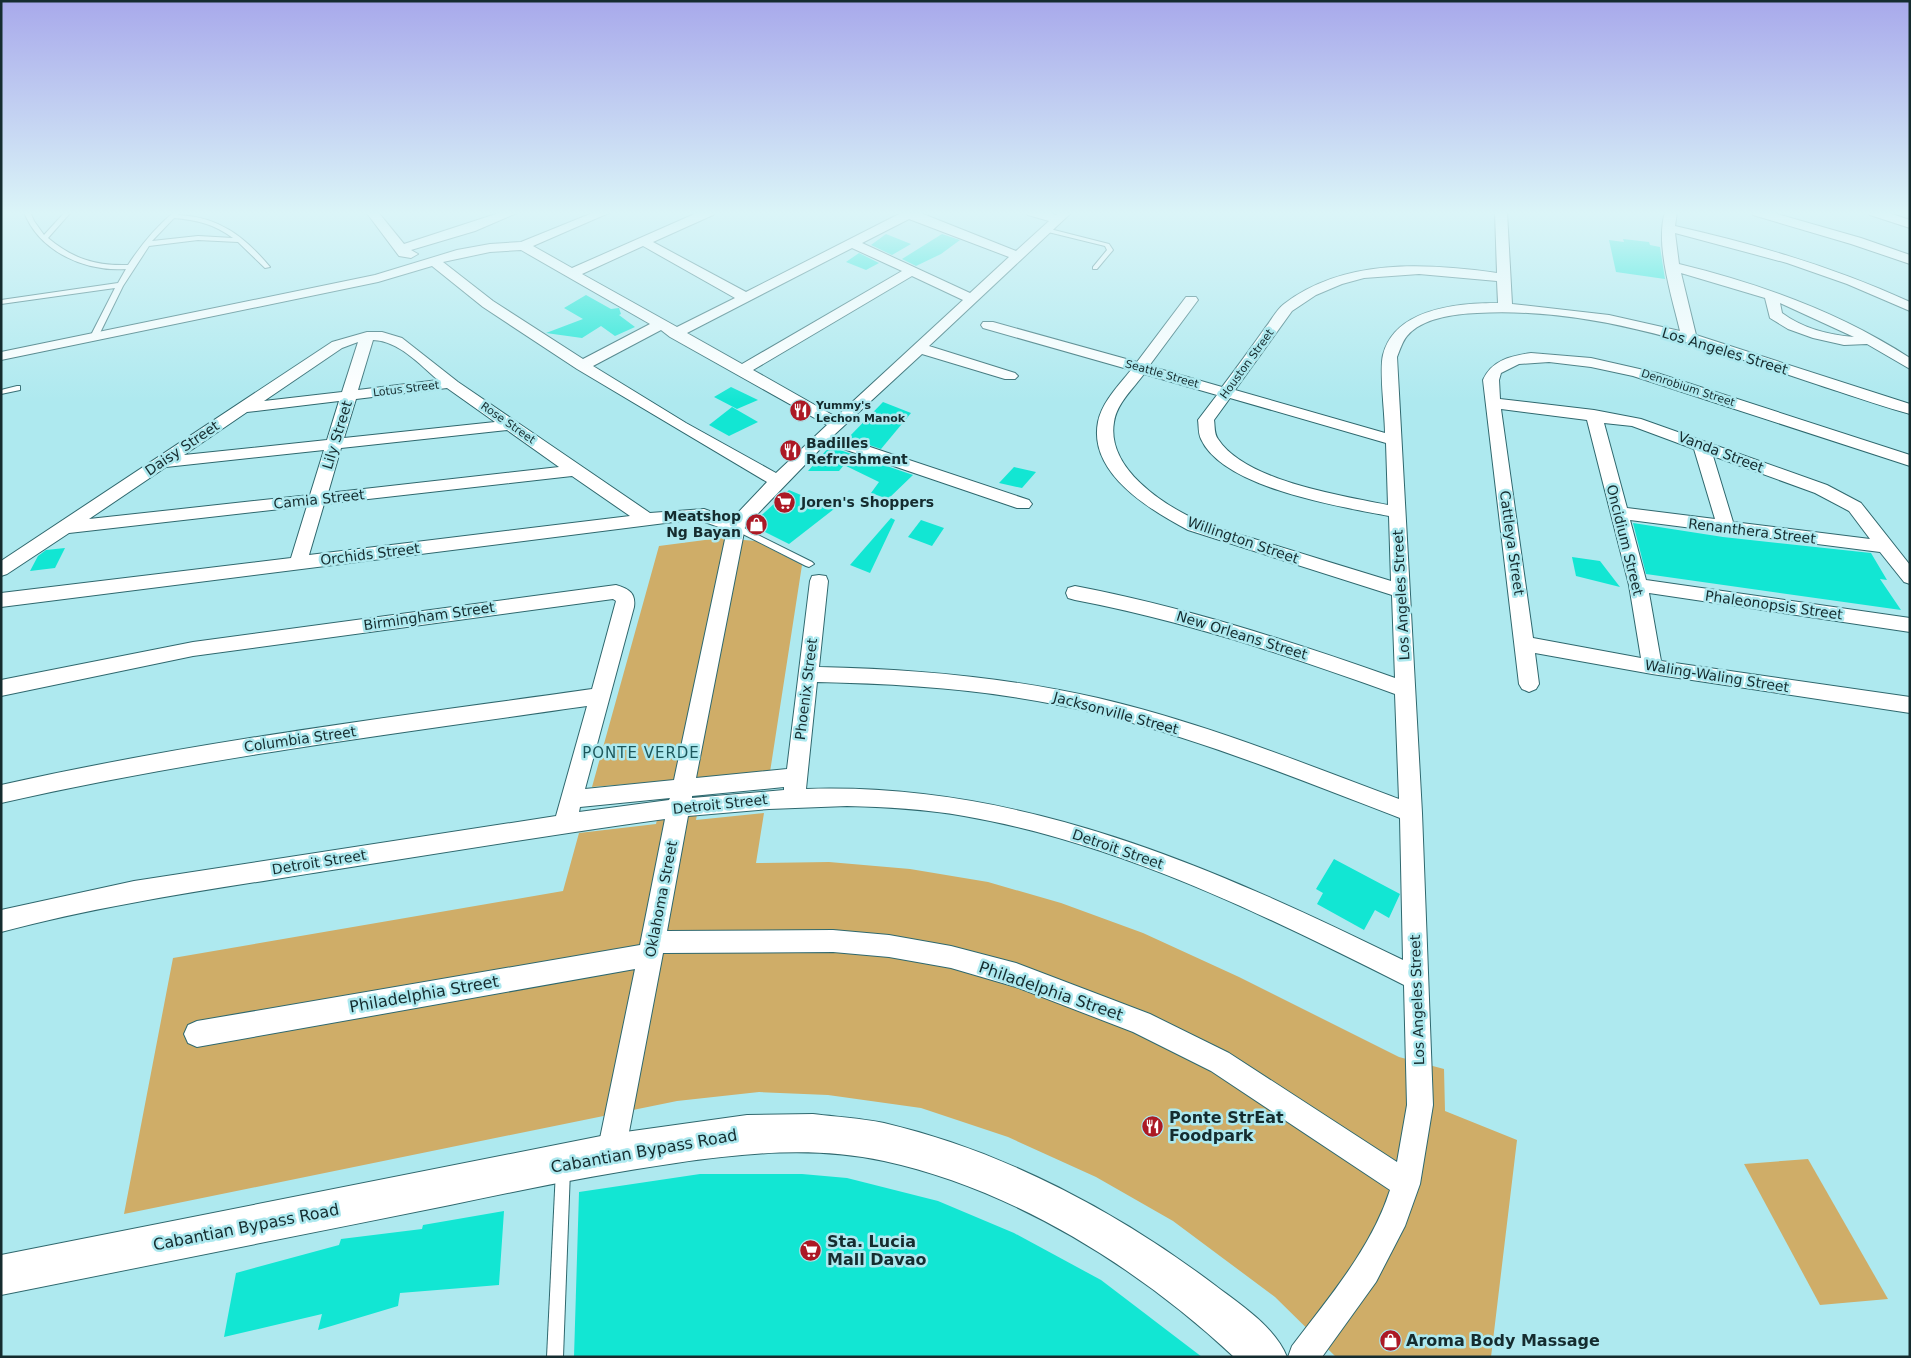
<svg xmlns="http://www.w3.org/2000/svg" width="1911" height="1358" font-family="'DejaVu Sans',sans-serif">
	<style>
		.green { fill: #cfad68 }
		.building { fill: #12e6d3 }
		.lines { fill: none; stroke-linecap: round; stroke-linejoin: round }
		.lane-casing { stroke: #2f686e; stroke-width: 2 }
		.street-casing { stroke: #2f686e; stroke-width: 2 }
		.secondary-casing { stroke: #2f686e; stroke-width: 2 }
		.lane { fill: #fff; fill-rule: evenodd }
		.street { fill: #fff; fill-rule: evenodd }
		.secondary { fill: #fff; fill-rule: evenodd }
		.labels { text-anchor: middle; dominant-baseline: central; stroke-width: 5; stroke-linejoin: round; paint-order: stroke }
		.far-street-label { font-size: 11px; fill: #152c2f; stroke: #aee9ef }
		.far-poi-label { font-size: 11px; font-weight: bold; fill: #152c2f; stroke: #aee9ef; text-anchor: start }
		.street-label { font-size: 14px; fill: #152c2f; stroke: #aee9ef }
		.poi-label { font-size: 14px; font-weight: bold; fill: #152c2f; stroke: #aee9ef; text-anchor: start }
		.neighbourhood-label { font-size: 15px; letter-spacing: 1px; fill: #1c575c; stroke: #aee9ef }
		.near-street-label { font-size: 16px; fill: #152c2f; stroke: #aee9ef }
		.near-poi-label { font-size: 16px; font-weight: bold; fill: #152c2f; stroke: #aee9ef; text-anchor: start }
	</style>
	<rect width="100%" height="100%" fill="#aee9ef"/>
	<g class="green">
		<polygon points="720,538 756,541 802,565 770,772 704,778 696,820 764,813 756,863 829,862 910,869 988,882 1061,903 1143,933 1239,977 1399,1057 1444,1069 1445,1111 1517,1140 1491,1357 1336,1357 1275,1297 1173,1221 1096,1177 1008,1137 921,1108 828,1095 759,1092 677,1101 124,1214 173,958 563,891 579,833 656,824 666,781 592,787 659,546"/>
		<polygon points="1808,1159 1888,1299 1820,1305 1744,1164"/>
	</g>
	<g class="building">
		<polygon points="886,234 911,244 892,255 871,245"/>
		<polygon points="942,234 960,240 941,254 916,266 902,259"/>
		<polygon points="1623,239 1649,242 1650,245 1660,247 1665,279 1616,272 1609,240 1624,242"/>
		<polygon points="859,253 879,263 866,270 846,262"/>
		<polygon points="586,295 611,309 619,308 621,314 619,315 635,327 615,336 601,326 582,338 546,333 583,319 564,308"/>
		<polygon points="731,387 758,400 737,409 714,397"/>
		<polygon points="883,402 911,413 881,449 848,438"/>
		<polygon points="732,407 758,422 729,436 709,425"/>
		<polygon points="829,447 837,449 913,475 888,499 871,493 879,482 844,465 839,471 808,471"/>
		<polygon points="1014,467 1036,472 1022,488 999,483"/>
		<polygon points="789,490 834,509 789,544 751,525"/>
		<polygon points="891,518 895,520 870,573 850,565"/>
		<polygon points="921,520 944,528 932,546 908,537"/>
		<polygon points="1633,523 1723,537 1871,553 1887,580 1880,579 1901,610 1646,574"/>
		<polygon points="65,548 55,568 30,571 38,556 46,550"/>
		<polygon points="1572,557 1600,561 1620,587 1576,576"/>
		<polygon points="1334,859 1400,894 1389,918 1375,910 1364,930 1317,904 1323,893 1316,889"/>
		<polygon points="700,1174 802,1174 847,1178 938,1201 1014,1233 1101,1280 1202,1357 574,1357 579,1192"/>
		<polygon points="504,1211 499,1285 400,1293 398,1306 318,1330 322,1314 224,1337 236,1273 339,1245 341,1239 422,1229 423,1225"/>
	</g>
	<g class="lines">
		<defs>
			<g id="lane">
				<path d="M24,212h6l4,9 10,14 21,-23h6l-23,26c25,21 48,28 80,27 13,-20 28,-38 46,-53h6l-2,3c41,2 66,21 92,52l-5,1 -27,-26 -40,-2 -49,6 -26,40 -25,51 -4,2 -4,-2 25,-49 -114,16v-4l117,-17 8,-14c-40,3 -87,-17 -102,-57zM174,218c23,2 40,6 59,20l-35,-2 -46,5z"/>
				<polygon points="1046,228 1109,244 1113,250 1097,269 1093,269 1093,267 1107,250 1105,246 1044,231 1044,229"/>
				<polygon points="17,386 20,386 20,390 1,394 1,390"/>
				<polygon points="736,524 812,562 814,564 809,567 806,566 733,529 732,527 733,525"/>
				<polygon points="563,1163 568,1165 570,1170 563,1357 547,1357 556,1170 558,1165"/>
			</g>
			<g id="street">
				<polygon points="366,212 378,212 404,244 502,212 519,212 475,231 411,250 418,254 411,258 399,256"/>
				<path d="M595,212h16l-78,34 39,22 127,-56h16l-2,3 -60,27 93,50 157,-80h15l98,39 33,-30 -21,-6 -2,-3h20l10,3 3,-3h13l-143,134 86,27 3,3 -3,3h-10l-83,-25 -88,81 195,65 3,4 -3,4h-12l-191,-65 -81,84 -49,251 91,-9 23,-188 2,-5 7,-1 7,1 2,5 -9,86c94,2 187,10 279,31 103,24 202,64 301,101l-4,-105c-105,-38 -210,-73 -320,-94l-7,-2 -2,-5 2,-5 7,-2c110,21 215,55 320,92l-3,-83 -204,-65c-38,-20 -100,-57 -90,-108 4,-20 21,-37 33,-52l-148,-42 -2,-3 2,-3h10l144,40 49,-65h10l2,3 -49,66 73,21c15,-20 29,-39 43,-59 6,-7 11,-18 19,-24 60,-46 142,-41 213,-31l-2,-61h12l5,92 97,11 71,16c-8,-34 -25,-86 -15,-119h12l-2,14c80,18 159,41 235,76v9l-63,-27 -60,-21 -112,-30 4,31c82,20 160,48 231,94v11l-43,-25 -23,1 -31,-7 -25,-9 -18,-11 -5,-20 -84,-25 15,62 214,69v10c-26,-7 -51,-16 -76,-24 -116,-38 -234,-84 -357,-77 -23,1 -55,5 -70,23 -5,6 -7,14 -10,21l25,456 11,292 -13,79 -15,42 -29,56 -54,75h-34l4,-11c37,-49 79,-97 98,-156l-179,-119 -78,-39 -117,-45 -65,-19 -62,-11 -56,-5 -170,1 -38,200 -4,10 -10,4 -10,-4 -4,-10 38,-184 -438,78 -9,-4 -4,-9 4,-9 9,-4 443,-76 25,-126c-111,15 -222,34 -333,51 -111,18 -222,33 -331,62v-22l133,-29 422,-65 31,-110c-196,28 -392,53 -586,97v-18c195,-44 393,-68 591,-96l24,-88 -3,-2 -420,57 -192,40v-16l192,-38 423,-57c13,4 20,8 18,22l-49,182 89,-9 53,-250 -25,-9h-21l-680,86v-14l290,-35 16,-52 -238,27 -62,41 -6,2v-15l331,-219 35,-10h15l20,6 56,44 192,131 54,-4 28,10 35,-37 -190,-113 -94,-62 -51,-41 -54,16 -377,78v-8l374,-77 82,-25 33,-6 31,-2zM909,219l100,38 -39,36 -108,-50zM643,246l92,52 -58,29 -95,-53zM852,248l50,23 -160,93 -55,-31zM521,250l129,74 -67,35 -90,-58 -50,-39 47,-10zM1419,274l78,7 1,22c-40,0 -103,5 -115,52 -4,15 2,59 2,78l-150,-43 57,-79 24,-16 26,-11 22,-6zM912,276l51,24 -127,117 -83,-47zM1780,303l74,34c-25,-2 -52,-9 -72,-24zM661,330l9,7 157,88 -51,48 -90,-50 -93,-57zM373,340c26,1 46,24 65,40l-80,10zM358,342l-16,50 -78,9 78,-53zM1144,374l73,21 -19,25c1,6 0,13 3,19 22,49 140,68 188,77l2,65c-43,-13 -87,-27 -130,-40 -20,-6 -42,-11 -62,-20 -36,-16 -93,-53 -85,-99 3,-19 19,-33 30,-48zM447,388l48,34 -151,16 12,-39zM1230,398l156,45 2,62c-46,-9 -143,-24 -170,-66 -4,-5 -3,-13 -4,-19zM339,401l-12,39 -143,15 63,-43zM507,430l52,37 -231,26 13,-45zM324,450l-14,45 -221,24 77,-52zM572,476l58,40 -321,39 15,-51zM817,682c95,2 190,9 282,32 104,26 202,66 301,104l3,142c-190,-93 -381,-178 -597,-171zM784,787v3l-92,8v-2zM670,798l-1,2 -90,12 1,-5zM847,806c40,1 78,3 117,10 156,27 300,99 440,169l3,120 -10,57 -168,-109 -79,-39 -134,-51 -65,-17 -62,-11 -56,-5 -166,1 21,-115 81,-7z"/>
				<polygon points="1751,212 1770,212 1861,238 1910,255 1910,264 1851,244 1753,215"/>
				<polygon points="1868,212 1886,212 1910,220 1910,228 1870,215"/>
				<path d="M1531,353l60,5 66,15 253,82v11l-277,-90 -42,-9 -42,-5 -30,2 -18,9 -2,7 1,19 94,11 47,9 186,66 34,18 49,62v19l-6,-2 -24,-30 -250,-32 16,60 264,38v14l-261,-39 12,68 249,36v16l-258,-39 -117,-21 4,31 -3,5 -7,3 -7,-3 -3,-5 -36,-304c9,-20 28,-24 48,-27zM1501,409l86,11 42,165 12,73 -108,-20zM1604,423l28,3 62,23 21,70 -88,-11zM1713,456l102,37 34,18 21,28 -137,-17z"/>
			</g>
			<path id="secondary" d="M813,1114c23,3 48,4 71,9 120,28 234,89 332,163 25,19 59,41 71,71h-53c-95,-89 -221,-168 -350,-196 -70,-15 -139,-8 -208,2 -76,11 -151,26 -226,42 -149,30 -299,60 -449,90v-40l610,-121 136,-19z"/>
		</defs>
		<use href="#lane" class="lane-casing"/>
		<use href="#street" class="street-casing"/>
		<use href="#secondary" class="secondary-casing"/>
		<use href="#lane" class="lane"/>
		<use href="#street" class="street"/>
		<use href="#secondary" class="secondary"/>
	</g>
	<linearGradient id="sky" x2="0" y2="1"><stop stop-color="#a8a9eb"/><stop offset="0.53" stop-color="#dbf5f8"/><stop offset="1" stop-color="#dbf5f8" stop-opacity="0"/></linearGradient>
	<rect width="1911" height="402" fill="url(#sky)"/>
	<defs>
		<symbol id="restaurant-disc" viewBox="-11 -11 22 22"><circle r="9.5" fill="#ac1925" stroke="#aee9ef"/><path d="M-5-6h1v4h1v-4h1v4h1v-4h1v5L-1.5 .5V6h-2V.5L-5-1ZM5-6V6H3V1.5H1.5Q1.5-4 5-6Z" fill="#fff"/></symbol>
		<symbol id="supermarket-disc" viewBox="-11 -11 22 22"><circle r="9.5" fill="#ac1925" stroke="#aee9ef"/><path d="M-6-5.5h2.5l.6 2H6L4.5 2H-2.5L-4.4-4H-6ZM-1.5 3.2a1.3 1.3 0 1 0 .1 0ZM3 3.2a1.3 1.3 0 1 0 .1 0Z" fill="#fff"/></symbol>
		<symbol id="shop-disc" viewBox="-11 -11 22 22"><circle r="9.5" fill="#ac1925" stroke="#aee9ef"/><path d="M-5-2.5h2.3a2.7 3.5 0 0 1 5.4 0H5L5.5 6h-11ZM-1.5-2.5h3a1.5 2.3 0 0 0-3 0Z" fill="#fff"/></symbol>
	</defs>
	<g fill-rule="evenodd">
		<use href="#restaurant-disc" x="788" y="398" width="25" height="25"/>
		<use href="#restaurant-disc" x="778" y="438" width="25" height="25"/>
		<use href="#supermarket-disc" x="772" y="490" width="25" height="25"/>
		<use href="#shop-disc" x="744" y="512" width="25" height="25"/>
		<use href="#restaurant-disc" x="1140" y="1114" width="25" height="25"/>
		<use href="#supermarket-disc" x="798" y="1238" width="25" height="25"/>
		<use href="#shop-disc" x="1378" y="1328" width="25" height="25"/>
	</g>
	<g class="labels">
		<g class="far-street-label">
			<text transform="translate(1247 364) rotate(-54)">Houston Street</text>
			<text transform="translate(1162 374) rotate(16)">Seattle Street</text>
			<text transform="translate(1688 388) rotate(18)">Denrobium Street</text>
			<text transform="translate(406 389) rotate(-7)">Lotus Street</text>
			<text transform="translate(508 423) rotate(35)">Rose Street</text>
		</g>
		<g class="far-poi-label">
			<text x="816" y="405">Yummy's<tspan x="816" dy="13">Lechon Manok</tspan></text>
		</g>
		<g class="street-label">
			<text transform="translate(1725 351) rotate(17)">Los Angeles Street</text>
			<text transform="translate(337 435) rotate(-73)">Lily Street</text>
			<text transform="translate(182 448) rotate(-34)">Daisy Street</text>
			<text transform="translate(1721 452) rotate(21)">Vanda Street</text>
			<text transform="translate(319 499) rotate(-6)">Camia Street</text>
			<text transform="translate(1752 531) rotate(7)">Renanthera Street</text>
			<text transform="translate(1243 540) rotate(19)">Willington Street</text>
			<text transform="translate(1625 540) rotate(76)">Oncidium Street</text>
			<text transform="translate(1512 543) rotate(82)">Cattleya Street</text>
			<text transform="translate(370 554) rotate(-7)">Orchids Street</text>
			<text transform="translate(1401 595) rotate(-93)">Los Angeles Street</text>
			<text transform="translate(1774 605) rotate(8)">Phaleonopsis Street</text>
			<text transform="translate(429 616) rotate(-8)">Birmingham Street</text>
			<text transform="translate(1242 635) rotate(17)">New Orleans Street</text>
			<text transform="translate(1717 676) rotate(9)">Waling-Waling Street</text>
			<text transform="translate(806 689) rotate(-83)">Phoenix Street</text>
			<text transform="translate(1116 713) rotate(15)">Jacksonville Street</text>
			<text transform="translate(300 739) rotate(-8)">Columbia Street</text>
			<text transform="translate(720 804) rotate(-6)">Detroit Street</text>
			<text transform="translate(1118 849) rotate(19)">Detroit Street</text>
			<text transform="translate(319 862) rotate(-9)">Detroit Street</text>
			<text transform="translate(661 899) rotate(-79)">Oklahoma Street</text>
			<text transform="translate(1417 1000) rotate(-92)">Los Angeles Street</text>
		</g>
		<g class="poi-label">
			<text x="806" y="443">Badilles<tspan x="806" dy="16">Refreshment</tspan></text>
			<text x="801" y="502">Joren's Shoppers</text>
			<text x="741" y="516" text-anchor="end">Meatshop<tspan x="741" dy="16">Ng Bayan</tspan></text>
		</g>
		<g class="neighbourhood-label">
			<text x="641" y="753">PONTE VERDE</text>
		</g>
		<g class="near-street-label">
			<text transform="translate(1051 991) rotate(19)">Philadelphia Street</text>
			<text transform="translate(424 994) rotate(-10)">Philadelphia Street</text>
			<text transform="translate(644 1151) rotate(-10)">Cabantian Bypass Road</text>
			<text transform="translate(246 1227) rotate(-11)">Cabantian Bypass Road</text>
		</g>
		<g class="near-poi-label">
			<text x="1169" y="1117">Ponte StrEat<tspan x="1169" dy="18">Foodpark</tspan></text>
			<text x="827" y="1241">Sta. Lucia<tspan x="827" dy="18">Mall Davao</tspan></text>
			<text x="1406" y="1340">Aroma Body Massage</text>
		</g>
	</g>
	<rect width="1911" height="1358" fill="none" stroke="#152c2f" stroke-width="5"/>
</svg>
